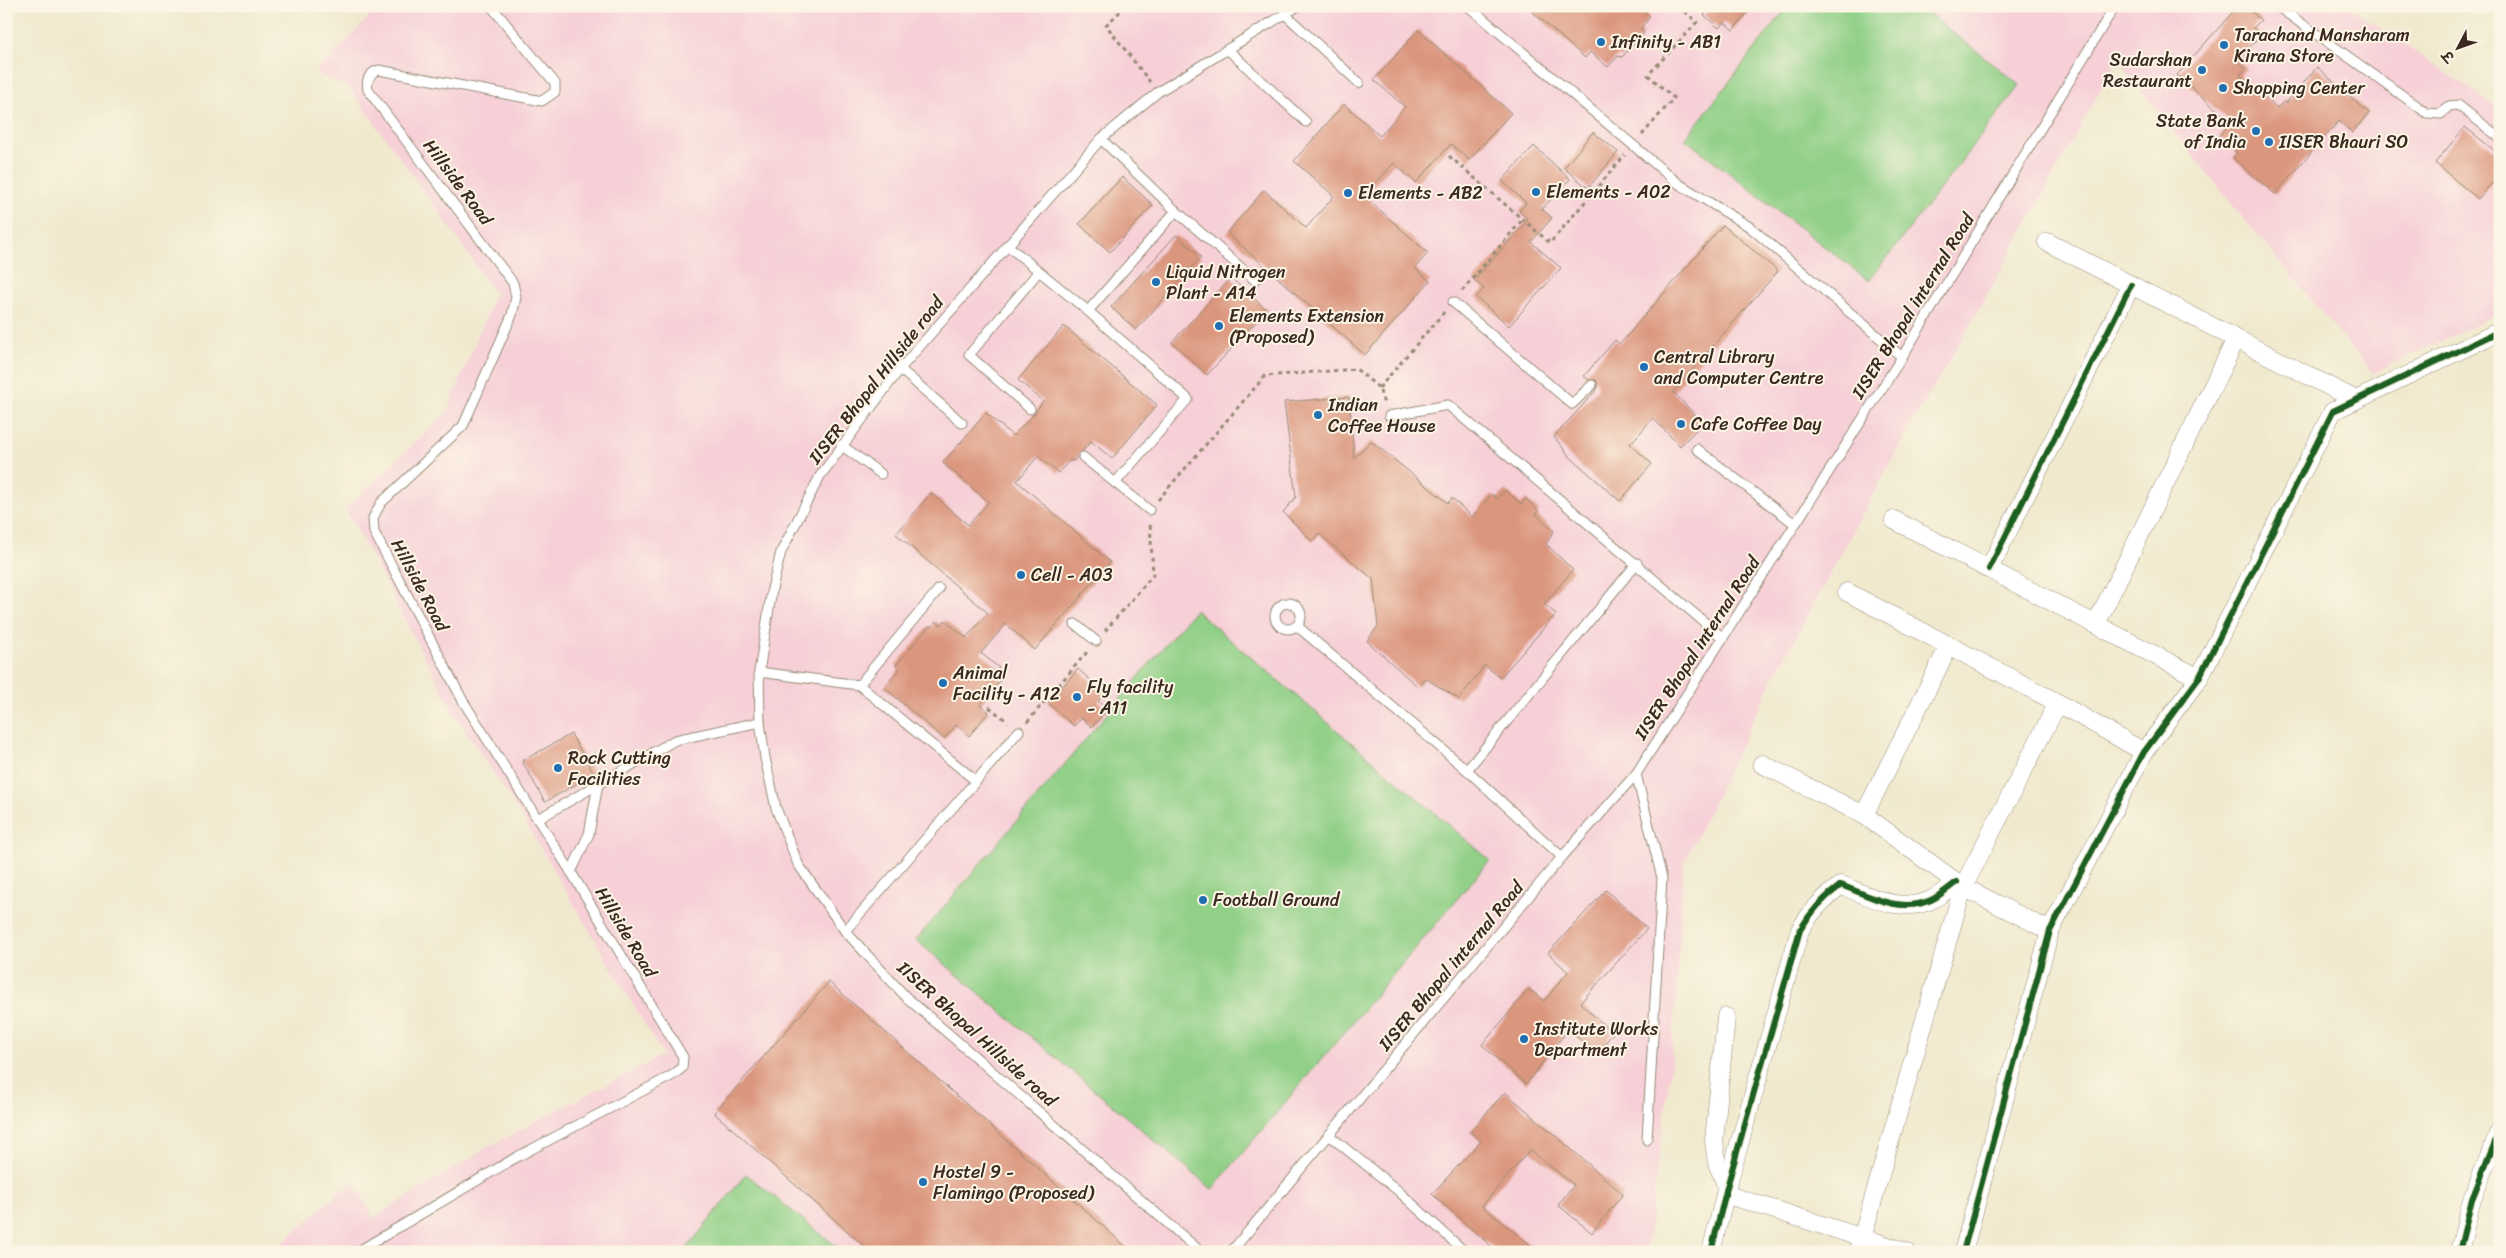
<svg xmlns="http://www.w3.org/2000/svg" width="2506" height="1258" font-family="Sriracha,'Playpen Sans Deva',sans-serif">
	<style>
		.built { fill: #f6cfd7 }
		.green { fill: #91d087; stroke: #667d52 }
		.building { fill: #db967e }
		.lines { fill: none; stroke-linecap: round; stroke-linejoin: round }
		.service-casing { stroke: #968a76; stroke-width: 11 }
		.minor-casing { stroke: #968a76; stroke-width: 19 }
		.path { stroke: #968a76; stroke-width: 3; stroke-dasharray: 4 4; stroke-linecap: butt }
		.service { stroke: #fff; stroke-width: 9 }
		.minor { stroke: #fff; stroke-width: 18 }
		.cycleway-casing { stroke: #fcf5e5; stroke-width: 9 }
		.cycleway { stroke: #1b5e20; stroke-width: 6 }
		.poi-dot { fill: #1f6fb2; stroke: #fcf5e5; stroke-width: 2 }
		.labels { text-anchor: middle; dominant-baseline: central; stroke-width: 4; stroke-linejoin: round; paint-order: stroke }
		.poi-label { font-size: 18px; fill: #3b2a1e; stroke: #fcf5e5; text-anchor: start }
		.street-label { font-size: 18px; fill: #3b2a1e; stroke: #fcf5e5 }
	</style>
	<rect width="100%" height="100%" fill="#fcf5e5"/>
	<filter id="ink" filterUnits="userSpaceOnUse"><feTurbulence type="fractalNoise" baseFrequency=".02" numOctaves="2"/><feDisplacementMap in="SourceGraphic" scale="10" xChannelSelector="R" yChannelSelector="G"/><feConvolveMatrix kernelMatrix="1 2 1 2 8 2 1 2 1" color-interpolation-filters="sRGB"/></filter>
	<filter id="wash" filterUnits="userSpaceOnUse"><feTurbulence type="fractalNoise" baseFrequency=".0096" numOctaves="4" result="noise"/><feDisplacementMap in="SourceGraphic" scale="20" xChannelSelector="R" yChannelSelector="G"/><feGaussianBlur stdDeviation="1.12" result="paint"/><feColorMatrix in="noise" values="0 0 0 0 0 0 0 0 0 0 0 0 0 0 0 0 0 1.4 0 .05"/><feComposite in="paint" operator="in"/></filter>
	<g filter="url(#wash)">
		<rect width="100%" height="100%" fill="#f0e9ce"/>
		<polygon class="built" points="380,6 2347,6 2500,109 2500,313 2373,373 2243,218 2117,60 1980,308 1913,421 1771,683 1684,863 1671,1067 1646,1252 277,1252 275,1249 353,1181 374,1218 495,1143 663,1055 521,815 452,709 346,508 447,412 495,294 440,213 350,89 315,72"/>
		<g class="green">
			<polygon points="1788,6 1919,6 2020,85 1869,281 1685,139"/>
			<polygon points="1195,610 1490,860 1212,1189 916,940"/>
			<polygon points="746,1174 843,1252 684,1252"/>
		</g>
		<g id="blocks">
			<g class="building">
				<polygon points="1526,6 1638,6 1650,17 1640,29 1644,33 1622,57 1618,56 1608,67 1590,52 1585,58"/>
				<polygon points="1705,6 1753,6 1733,30 1724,22 1719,28 1704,15 1709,9"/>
				<polygon points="2238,6 2245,6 2261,20 2253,28 2261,34 2238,61 2246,68 2240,75 2277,108 2284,101 2286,103 2317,67 2369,113 2352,133 2339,121 2275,194 2233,158 2237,153 2219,136 2231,122 2177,75"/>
				<polygon points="1418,30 1511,113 1469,160 1451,144 1416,183 1394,163 1364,196 1428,253 1415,268 1430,281 1365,355 1227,233 1264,190 1306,228 1334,196 1294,161 1344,104 1380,136 1405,107 1374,80"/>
				<polygon points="2465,127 2500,155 2500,190 2492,183 2478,199 2435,163"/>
				<polygon points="1593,132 1618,152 1588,188 1564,168"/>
				<polygon points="1534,146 1570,179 1542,209 1552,218 1531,242 1561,268 1509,326 1476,297 1484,289 1474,280 1528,220 1519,211 1526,203 1502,181"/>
				<polygon points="1122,177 1153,205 1110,252 1079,224"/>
				<polygon points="1723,225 1778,271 1673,392 1703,423 1680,446 1653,418 1630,444 1652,464 1620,501 1570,457 1554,437 1598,388 1596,380 1589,380 1584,376 1615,340 1620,344"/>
				<polygon points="1176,235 1201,257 1136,330 1111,307"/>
				<polygon points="1231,278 1267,310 1207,375 1172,342"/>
				<polygon points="1064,326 1157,405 1112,459 1091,441 1074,461 1070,460 1058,473 1038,456 1017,481 1110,562 1035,650 1006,624 981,653 999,668 994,675 1001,680 980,705 989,712 969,736 956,725 944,739 884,687 899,670 896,665 929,626 931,627 936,621 941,625 945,620 966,638 988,613 896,534 931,493 968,525 989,502 943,463 986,413 1013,436 1035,413 1043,401 1018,380"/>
				<polygon points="1349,397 1354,458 1371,441 1448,503 1452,498 1472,517 1492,494 1497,499 1505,490 1521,504 1526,499 1539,511 1536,514 1554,531 1546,544 1573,570 1544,604 1556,614 1500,678 1485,665 1459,699 1425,678 1417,686 1367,641 1378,626 1373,579 1319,534 1313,542 1283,512 1296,497 1284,402"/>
				<polygon points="1078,669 1105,693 1098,701 1107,710 1092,727 1082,718 1074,726 1048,703"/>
				<polygon points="571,734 594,774 545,802 522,761"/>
				<polygon points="1606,890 1647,929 1580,1003 1613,1033 1597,1053 1568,1030 1526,1084 1482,1045 1529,989 1544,1001 1568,972 1548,953"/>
				<polygon points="829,982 1132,1252 871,1252 714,1113"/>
				<polygon points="1505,1092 1623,1194 1592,1233 1558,1205 1574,1185 1530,1150 1482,1206 1539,1252 1498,1252 1432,1194 1481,1141 1470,1132"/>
			</g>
		</g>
	</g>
	<g filter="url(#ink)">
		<use href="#blocks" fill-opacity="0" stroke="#968a76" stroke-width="1"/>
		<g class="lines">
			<defs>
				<g id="service">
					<polyline points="1468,6 1679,184 1750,227 1902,357"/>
					<polyline points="2277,6 2427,113 2441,114 2449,106 2458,105 2500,138"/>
					<polyline points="1286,15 1359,83"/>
					<polyline points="1227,49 1306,122"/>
					<polyline points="1101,139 1176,211 1255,280"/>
					<polyline points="1007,245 1088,311 1188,399 1115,483"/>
					<polyline points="1453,302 1572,404 1592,385"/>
					<polyline points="1088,311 1176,211"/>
					<polyline points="900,369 962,423"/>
					<polyline points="1030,409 969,355 1039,271"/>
					<polyline points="1389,416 1448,405 1723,638"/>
					<polyline points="841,445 881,474"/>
					<polyline points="1697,449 1795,524"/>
					<polyline points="1083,457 1149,510"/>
					<circle cx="1288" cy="616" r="13"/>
					<polyline points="1075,624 1096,641"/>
					<polyline points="1297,626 1467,770 1562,857"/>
					<polyline points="759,672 859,685 976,781 845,931"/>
					<polyline points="859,685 939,589"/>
					<polyline points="1467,770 1637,563"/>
					<polyline points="1636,774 1662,878 1647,1140"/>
					<polyline points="976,781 1019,731"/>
					<polyline points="538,819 675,740 760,722"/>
					<polyline points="571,872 589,834 598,784"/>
					<polyline points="1330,1136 1396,1189 1465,1252"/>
					<path d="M357,1252l158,-94 158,-83 9,-7 1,-11 -112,-185 -108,-171 -89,-169 -1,-14 8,-15 82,-77 49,-111 4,-18 -3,-14 -145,-193c-2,-10 1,-17 11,-20l163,31 13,-9v-9l-64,-77"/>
					<polyline points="1201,1252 906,997 845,931 798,864 776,808 765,758 760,722 759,672 772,589 781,552 820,476 900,369 1101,139 1158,92 1298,6"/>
					<polyline points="1231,1252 1562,857 1636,774 1902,357 2115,6"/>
				</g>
				<g id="minor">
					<polyline points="2047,242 2354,399"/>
					<polyline points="1894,520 2199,678"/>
					<polyline points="1989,569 2131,285"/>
					<polyline points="1847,592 2058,703 2144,752"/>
					<polyline points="2096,624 2236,339"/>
					<polyline points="1762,764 1864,815 1963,887 2050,931"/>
					<polyline points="1864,815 1949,646"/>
					<polyline points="1726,1017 1714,1141 1717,1163 1727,1187"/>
					<polyline points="1725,1194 1907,1252"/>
					<path d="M1711,1252l16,-65 73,-257c11,-19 23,-32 41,-45 28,11 59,29 90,15 9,-4 17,-12 26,-18"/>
					<polyline points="1858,1252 1963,887 2058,703"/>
					<polyline points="1963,1252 2050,931 2144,752 2199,678 2333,411 2500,331"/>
					<polyline points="2459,1252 2472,1199 2500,1130"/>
				</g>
			</defs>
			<use href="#service" class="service-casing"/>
			<use href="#minor" class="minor-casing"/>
			<g class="path">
				<polyline points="1126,6 1106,25 1150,82"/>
				<polyline points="1642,135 1674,98 1648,75 1697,22 1678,6"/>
				<polyline points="1449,156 1550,243 1625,155"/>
				<polyline points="1462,291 1523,219"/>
				<polyline points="1379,388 1445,311"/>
				<polyline points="1158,500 1265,376 1356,369 1379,388 1384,404"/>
				<polyline points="1105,631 1153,575 1150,522"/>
				<polyline points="989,707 1008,722"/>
				<polyline points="1027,722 1088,651"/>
			</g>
			<use href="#service" class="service"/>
			<use href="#minor" class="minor"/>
			<defs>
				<g id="cycleway">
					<polyline points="1989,569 2131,285"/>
					<path d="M1711,1252l16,-65 73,-257c11,-19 23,-32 41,-45 28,11 59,29 90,15 9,-4 17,-12 26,-18"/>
					<polyline points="1963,1252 2050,931 2144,752 2199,678 2333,411 2500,331"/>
					<polyline points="2459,1252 2472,1199 2500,1130"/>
				</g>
			</defs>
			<use href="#cycleway" class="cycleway-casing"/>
			<use href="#cycleway" class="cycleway"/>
		</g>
	</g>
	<g class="poi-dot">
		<circle cx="1601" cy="42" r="5"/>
		<circle cx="2224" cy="45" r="5"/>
		<circle cx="2202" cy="70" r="5"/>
		<circle cx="2223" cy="88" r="5"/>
		<circle cx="2256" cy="131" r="5"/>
		<circle cx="2269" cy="142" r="5"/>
		<circle cx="1536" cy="192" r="5"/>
		<circle cx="1348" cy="193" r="5"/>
		<circle cx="1156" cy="282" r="5"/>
		<circle cx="1219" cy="326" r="5"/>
		<circle cx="1644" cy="367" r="5"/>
		<circle cx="1318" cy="415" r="5"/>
		<circle cx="1681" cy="424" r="5"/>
		<circle cx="1021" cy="575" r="5"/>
		<circle cx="943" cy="683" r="5"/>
		<circle cx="1077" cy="697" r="5"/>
		<circle cx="558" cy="768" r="5"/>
		<circle cx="1203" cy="900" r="5"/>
		<circle cx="1524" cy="1039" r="5"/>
		<circle cx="923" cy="1182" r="5"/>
	</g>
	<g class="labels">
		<g class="poi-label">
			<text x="2234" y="35">Tarachand Mansharam<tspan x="2234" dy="21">Kirana Store</tspan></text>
			<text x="1611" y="42">Infinity - AB1</text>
			<text x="2192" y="60" text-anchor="end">Sudarshan<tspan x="2192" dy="21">Restaurant</tspan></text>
			<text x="2233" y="88">Shopping Center</text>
			<text x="2246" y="121" text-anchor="end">State Bank<tspan x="2246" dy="21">of India</tspan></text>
			<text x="2279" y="142">IISER Bhauri SO</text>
			<text x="1546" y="192">Elements - A02</text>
			<text x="1358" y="193">Elements - AB2</text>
			<text x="1166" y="272">Liquid Nitrogen<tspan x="1166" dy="21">Plant - A14</tspan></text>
			<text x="1229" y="316">Elements Extension<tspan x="1229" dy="21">(Proposed)</tspan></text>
			<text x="1654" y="357">Central Library<tspan x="1654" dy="21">and Computer Centre</tspan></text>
			<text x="1328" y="405">Indian<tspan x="1328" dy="21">Coffee House</tspan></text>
			<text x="1691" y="424">Cafe Coffee Day</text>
			<text x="1031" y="575">Cell - A03</text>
			<text x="953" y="673">Animal<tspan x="953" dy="21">Facility - A12</tspan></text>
			<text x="1087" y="687">Fly facility<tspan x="1087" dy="21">- A11</tspan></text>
			<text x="568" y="758">Rock Cutting<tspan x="568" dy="21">Facilities</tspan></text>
			<text x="1213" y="900">Football Ground</text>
			<text x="1534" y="1029">Institute Works<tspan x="1534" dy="21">Department</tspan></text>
			<text x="933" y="1172">Hostel 9 -<tspan x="933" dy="21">Flamingo (Proposed)</tspan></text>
		</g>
		<g class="street-label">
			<text transform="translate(458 182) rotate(53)">Hillside Road</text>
			<text transform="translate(1913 306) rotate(-58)">IISER Bhopal internal Road</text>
			<text transform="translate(876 380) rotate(-52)">IISER Bhopal Hillside road</text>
			<text transform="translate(420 585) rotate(62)">Hillside Road</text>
			<text transform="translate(1697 648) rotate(-57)">IISER Bhopal internal Road</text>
			<text transform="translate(626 932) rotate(59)">Hillside Road</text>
			<text transform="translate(1451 966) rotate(-50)">IISER Bhopal internal Road</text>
			<text transform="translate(977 1034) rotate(42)">IISER Bhopal Hillside road</text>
		</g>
	</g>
	<rect width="2506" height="1258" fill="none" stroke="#fcf5e5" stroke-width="25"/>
	<g transform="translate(2458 48) rotate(229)" stroke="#fcf5e5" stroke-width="4" paint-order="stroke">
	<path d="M0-4L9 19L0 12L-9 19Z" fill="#3b2a1e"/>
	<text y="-8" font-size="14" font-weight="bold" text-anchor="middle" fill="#3b2a1e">उ</text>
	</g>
</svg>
